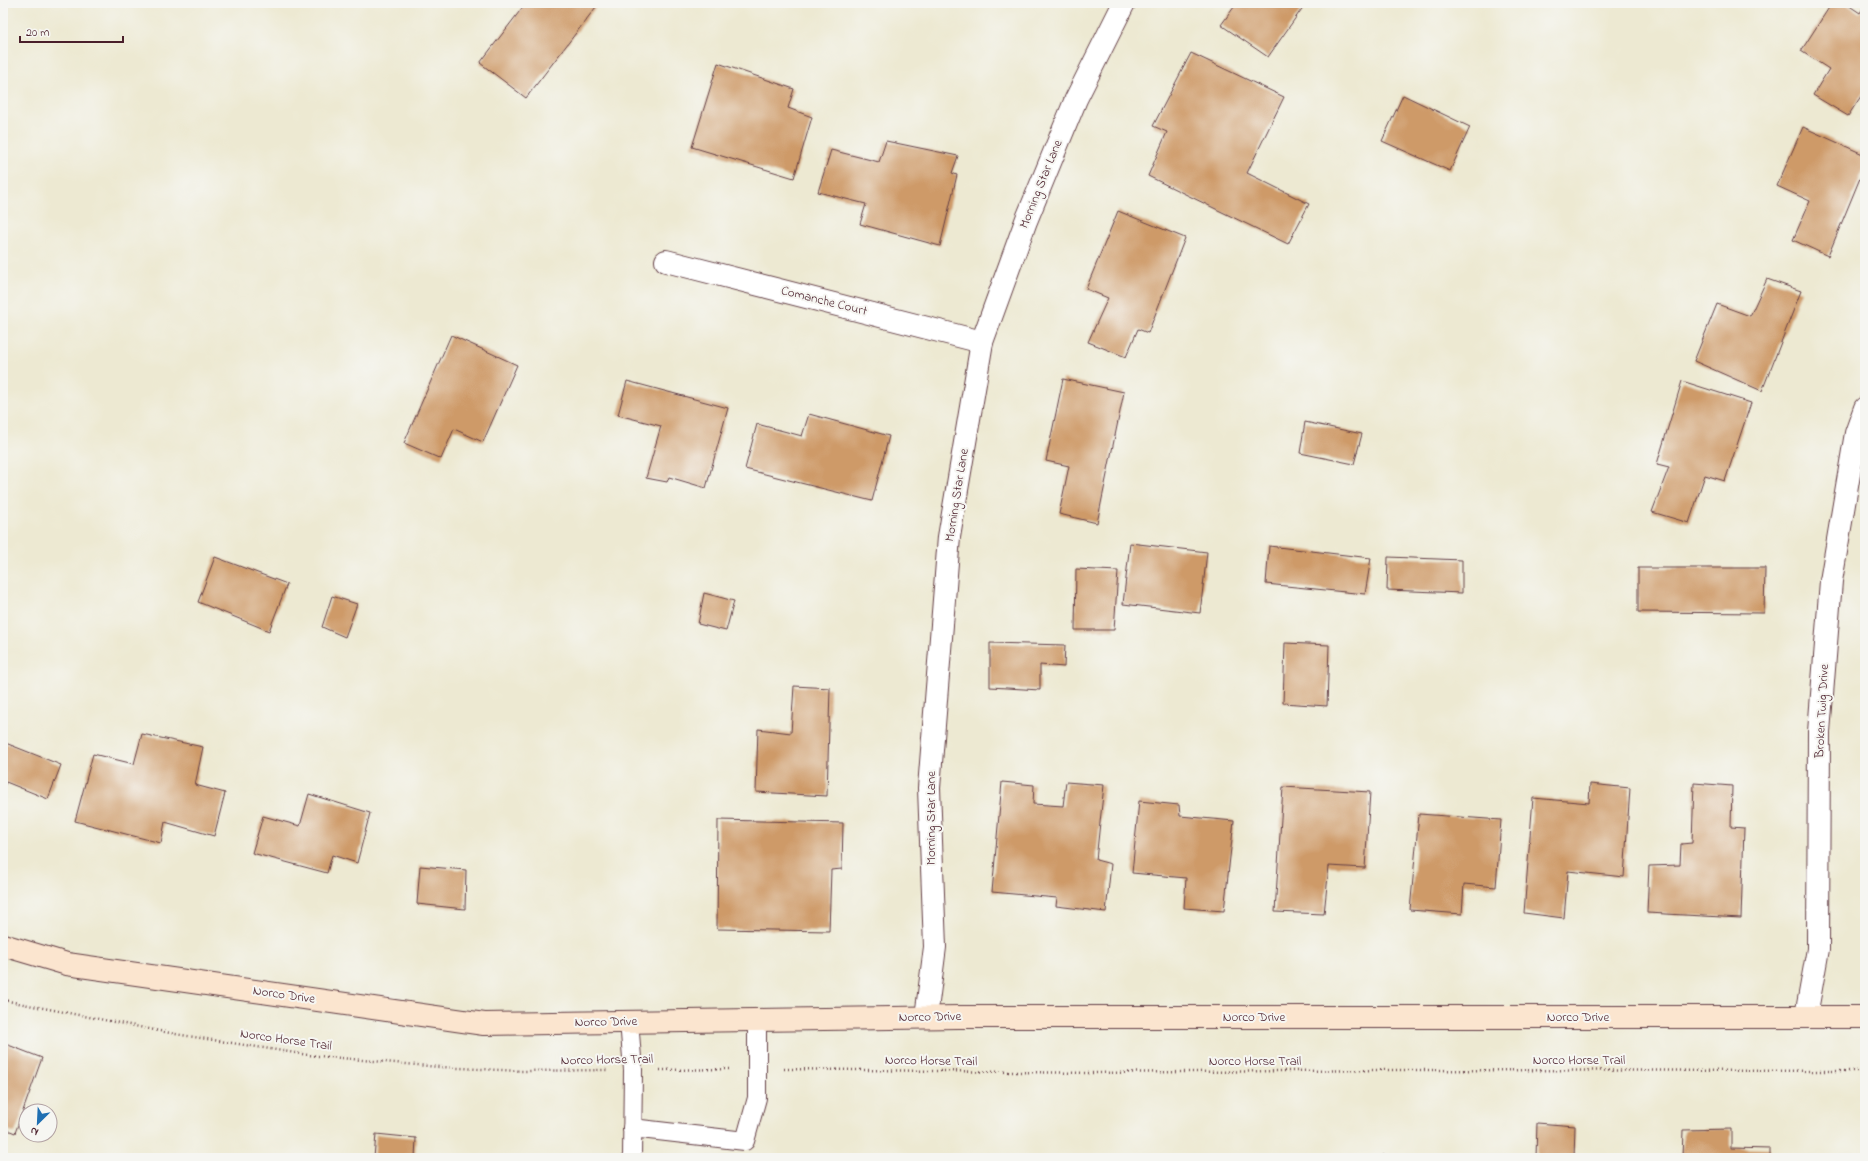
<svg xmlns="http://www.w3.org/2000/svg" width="1868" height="1161" font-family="'Indie Flower',sans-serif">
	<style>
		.building { fill: #ce9a67 }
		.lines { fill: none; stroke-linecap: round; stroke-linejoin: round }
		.lane-casing { stroke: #623d44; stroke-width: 20 }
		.street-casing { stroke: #623d44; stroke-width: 24 }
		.secondary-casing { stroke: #623d44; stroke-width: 24 }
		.path { stroke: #623d44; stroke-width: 2.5; stroke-dasharray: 1 3; stroke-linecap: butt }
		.lane { stroke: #fff; stroke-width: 18 }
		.street { stroke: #fff; stroke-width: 22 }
		.secondary { stroke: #fbe5cf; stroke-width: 22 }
		.labels { text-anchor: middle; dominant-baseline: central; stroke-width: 4; stroke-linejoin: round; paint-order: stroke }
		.street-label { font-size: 13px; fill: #4a1f2b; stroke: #f6f6f2 }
	</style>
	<rect width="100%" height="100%" fill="#f6f6f2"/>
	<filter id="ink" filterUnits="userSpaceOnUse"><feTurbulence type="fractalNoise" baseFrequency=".025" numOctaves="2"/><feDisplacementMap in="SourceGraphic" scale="8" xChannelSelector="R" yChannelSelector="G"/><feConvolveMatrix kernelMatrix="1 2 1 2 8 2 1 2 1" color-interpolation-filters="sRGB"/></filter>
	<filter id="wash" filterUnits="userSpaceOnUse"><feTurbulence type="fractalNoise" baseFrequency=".012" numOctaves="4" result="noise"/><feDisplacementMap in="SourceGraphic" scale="16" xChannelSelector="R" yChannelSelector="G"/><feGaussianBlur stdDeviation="0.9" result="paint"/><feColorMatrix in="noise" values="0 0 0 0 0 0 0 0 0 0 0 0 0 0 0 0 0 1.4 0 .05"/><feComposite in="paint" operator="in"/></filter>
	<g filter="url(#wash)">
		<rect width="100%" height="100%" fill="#ede9d2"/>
		<g id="blocks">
			<g class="building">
				<polygon points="526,3 599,3 526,98 480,63"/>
				<polygon points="1237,3 1306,3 1268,57 1221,25"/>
				<polygon points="1832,3 1845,3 1860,13 1865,5 1865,90 1848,116 1813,95 1829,69 1801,51"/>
				<polygon points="1191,53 1284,97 1247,173 1309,204 1288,244 1148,176 1167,132 1153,126"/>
				<polygon points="718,63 794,89 788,108 812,117 794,178 692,147"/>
				<polygon points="1403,95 1470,127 1450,171 1382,141"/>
				<polygon points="1803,127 1865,155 1865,166 1828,256 1793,240 1810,201 1777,186"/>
				<polygon points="886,141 958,156 952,173 957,175 940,246 860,224 866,204 818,192 831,150 879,162"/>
				<polygon points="1118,211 1185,238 1148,333 1138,329 1126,357 1088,342 1108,298 1086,289"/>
				<polygon points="1767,279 1801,291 1762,391 1694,361 1717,304 1750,316"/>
				<polygon points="451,335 517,365 483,442 454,429 441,459 404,443"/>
				<polygon points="1063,379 1124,392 1097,523 1059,514 1069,466 1046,461"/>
				<polygon points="627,381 728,408 706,488 669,477 667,482 646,478 661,426 618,415"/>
				<polygon points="1682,381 1751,403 1725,481 1705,475 1689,523 1652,512 1669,467 1657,464"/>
				<polygon points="809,414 889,436 872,501 745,469 757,424 802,436"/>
				<polygon points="1305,422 1362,434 1354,464 1300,453"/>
				<polygon points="1130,543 1207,552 1200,613 1123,604"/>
				<polygon points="1269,546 1371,558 1365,594 1266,584"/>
				<polygon points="215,557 287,584 269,631 198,602"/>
				<polygon points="1388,557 1462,560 1462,593 1387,590"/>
				<polygon points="1638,568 1765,568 1764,613 1638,612"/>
				<polygon points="1076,569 1118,571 1114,630 1075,630"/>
				<polygon points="704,593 734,601 726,631 698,624"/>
				<polygon points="332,596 357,604 345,637 322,627"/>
				<polygon points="990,643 1065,645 1064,667 1040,665 1040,690 990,687"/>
				<polygon points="1285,643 1329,645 1327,706 1283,703"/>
				<polygon points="794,686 830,688 827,796 756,792 758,729 791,733"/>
				<polygon points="142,734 203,747 195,785 225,793 214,836 165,822 161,843 75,821 93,754 134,764"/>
				<polygon points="3,742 61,765 48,799 6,782 3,789"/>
				<polygon points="1002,782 1034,785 1033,804 1063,806 1066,782 1104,785 1096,860 1111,864 1106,912 1056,906 1057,898 992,892"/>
				<polygon points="1694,783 1732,786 1731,827 1744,828 1741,918 1647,913 1649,866 1680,865 1681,844 1692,843"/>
				<polygon points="1590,784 1630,788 1624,877 1568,871 1564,918 1524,913 1533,798 1589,803"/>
				<polygon points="1283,787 1370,792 1365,868 1329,866 1324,914 1275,912"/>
				<polygon points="309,794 370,813 357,863 332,855 327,873 252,853 263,816 300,826"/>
				<polygon points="1139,801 1179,805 1180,816 1234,821 1224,911 1184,908 1186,878 1132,873"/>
				<polygon points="1419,814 1501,820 1496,887 1464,884 1462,914 1410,910"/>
				<polygon points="718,820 843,823 842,869 831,870 829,931 717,929"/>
				<polygon points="420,866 466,870 465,909 417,904"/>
				<polygon points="3,1043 42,1058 15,1133 3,1128"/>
				<polygon points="1537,1123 1575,1126 1574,1158 1536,1158"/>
				<polygon points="1731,1129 1731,1148 1770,1149 1770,1158 1682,1158 1683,1130"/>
				<polygon points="376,1134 416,1138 415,1158 374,1158"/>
				<polygon points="1383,1155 1407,1157 1407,1158 1382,1158"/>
			</g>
		</g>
	</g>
	<g filter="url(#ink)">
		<use href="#blocks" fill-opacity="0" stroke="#623d44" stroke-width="1"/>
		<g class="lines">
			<defs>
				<g id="lane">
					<polyline points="629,1021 633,1070 632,1158"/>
					<polyline points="632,1128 745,1141 757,1098 757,1019"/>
				</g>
				<g id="street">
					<polyline points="666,261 982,342"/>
					<polyline points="1806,1016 1818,949 1819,732 1831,581 1856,433 1865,408"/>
					<polyline points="926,1017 935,947 929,788 949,537 982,342 1026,221 1076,99 1124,3"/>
				</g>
				<polyline id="secondary" points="3,945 67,964 484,1024 958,1017 1865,1017"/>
			</defs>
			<use href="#lane" class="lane-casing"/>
			<use href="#street" class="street-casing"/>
			<use href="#secondary" class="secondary-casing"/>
			<g class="path">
				<polyline points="3,1000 175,1034 308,1055 439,1067 521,1071 607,1070"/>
				<polyline points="784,1069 1091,1073 1384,1070 1865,1071"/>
				<polyline points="660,1070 731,1069"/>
			</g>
			<use href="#lane" class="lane"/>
			<use href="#street" class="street"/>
			<use href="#secondary" class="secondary"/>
		</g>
	</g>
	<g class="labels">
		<g class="street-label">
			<text transform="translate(1041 184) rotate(-68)">Morning Star Lane</text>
			<text transform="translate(824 301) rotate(14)">Comanche Court</text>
			<text transform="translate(957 495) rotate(-81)">Morning Star Lane</text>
			<text transform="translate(1822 711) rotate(-87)">Broken Twig Drive</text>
			<text transform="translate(931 818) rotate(-90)">Morning Star Lane</text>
			<text transform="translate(284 995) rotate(8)">Norco Drive</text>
			<text transform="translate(930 1017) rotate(-1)">Norco Drive</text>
			<text x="1254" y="1017">Norco Drive</text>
			<text x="1578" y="1017">Norco Drive</text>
			<text transform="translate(606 1022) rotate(-1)">Norco Drive</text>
			<text transform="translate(286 1040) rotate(8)">Norco Horse Trail</text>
			<text transform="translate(607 1060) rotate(-1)">Norco Horse Trail</text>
			<text x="1579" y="1060">Norco Horse Trail</text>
			<text transform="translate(931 1061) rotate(1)">Norco Horse Trail</text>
			<text x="1255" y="1061">Norco Horse Trail</text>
		</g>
	</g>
	<rect width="1868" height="1161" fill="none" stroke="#f6f6f2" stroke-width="16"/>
	<g transform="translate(38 1123) rotate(204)"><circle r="19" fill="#f6f6f2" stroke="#b1a0a2"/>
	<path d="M0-3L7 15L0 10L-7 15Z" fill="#1f6fb2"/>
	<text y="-6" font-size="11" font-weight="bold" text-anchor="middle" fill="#4a1f2b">N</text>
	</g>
	<path d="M20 36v6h103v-6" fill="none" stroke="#4a1f2b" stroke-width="2"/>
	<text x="26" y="36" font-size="12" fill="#4a1f2b" stroke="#f6f6f2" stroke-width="3" paint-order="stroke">20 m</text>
</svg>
